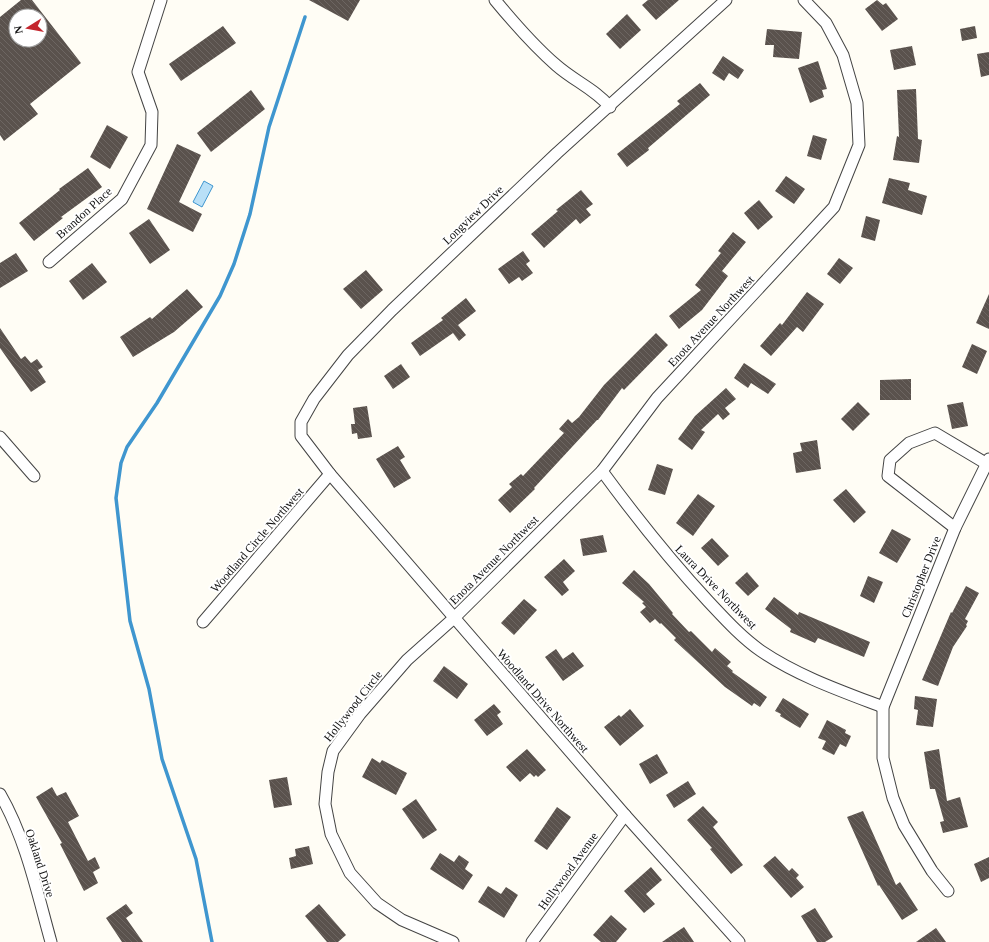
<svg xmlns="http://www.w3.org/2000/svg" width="989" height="942" font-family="Georgia,serif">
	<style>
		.water { fill: #b9e0f7; stroke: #3f96cf }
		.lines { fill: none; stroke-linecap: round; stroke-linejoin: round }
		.stream { stroke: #3f96cf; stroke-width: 3.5 }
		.building { fill: url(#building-back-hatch); fill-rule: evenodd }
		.minor-casing { stroke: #444; stroke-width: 13 }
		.minor { stroke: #fff; stroke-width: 11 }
		.labels { text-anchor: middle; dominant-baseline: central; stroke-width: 4; stroke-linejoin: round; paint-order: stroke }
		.street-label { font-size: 12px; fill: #111; stroke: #fff }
	</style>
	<defs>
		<pattern id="building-back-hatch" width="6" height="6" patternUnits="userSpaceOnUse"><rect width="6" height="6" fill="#5a524d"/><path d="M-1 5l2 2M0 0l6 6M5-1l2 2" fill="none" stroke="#6d6662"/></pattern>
	</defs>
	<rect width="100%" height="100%" fill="#fffdf5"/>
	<polygon class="water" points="204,181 213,186 202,207 193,202"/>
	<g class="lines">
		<polyline class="stream" points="212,942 196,859 162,759 149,689 130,621 116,498 121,463 127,447 157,403 220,296 234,264 250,214 269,127 305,17"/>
	</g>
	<g class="building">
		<path d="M21,0h11l49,63 -51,41 8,10 -34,27 -4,-6v-118zM16,16h24v24h-24z"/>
		<polygon points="309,0 360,0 348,21"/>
		<polygon points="648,0 679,0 656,20 642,5"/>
		<polygon points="877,0 883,5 886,3 898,19 882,31 865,9"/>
		<polygon points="627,14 641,30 620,49 606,34"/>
		<polygon points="223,26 236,43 181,81 169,64"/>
		<polygon points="975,26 977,38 962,41 960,29"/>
		<polygon points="767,29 802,32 799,59 773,57 774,45 765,45"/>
		<polygon points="912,46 916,65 894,70 890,50"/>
		<polygon points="989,52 989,75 981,77 977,54"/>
		<polygon points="723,56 744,70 738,79 729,73 724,81 712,73"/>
		<polygon points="818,61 827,89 822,90 824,97 810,103 798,68"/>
		<polygon points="700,83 710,95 648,148 649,150 627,167 617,154 680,104 677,101"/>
		<polygon points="916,89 918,139 922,140 919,163 893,160 897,136 899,137 897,90"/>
		<polygon points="251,90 265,109 211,152 197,133"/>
		<polygon points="107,125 128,137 110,169 90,157"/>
		<polygon points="813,135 827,139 821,160 807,156"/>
		<polygon points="177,144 201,155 179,202 202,214 193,232 147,209"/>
		<polygon points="88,168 102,187 61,217 63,218 34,241 19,223 60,190 59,189"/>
		<polygon points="786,176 805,189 794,204 775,191"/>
		<polygon points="889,178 910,183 908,190 927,196 922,215 882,203"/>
		<polygon points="581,190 593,204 586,209 591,215 580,224 576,219 544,248 531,234 558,211 556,210"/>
		<polygon points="759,200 773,217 758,230 744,213"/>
		<polygon points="866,216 880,220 875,241 861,237"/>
		<polygon points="149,219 170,250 150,264 129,233"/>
		<polygon points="733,232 746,242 722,271 728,276 702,310 679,329 669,316 701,290 695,285 721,253 718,251"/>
		<polygon points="523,251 530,261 526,264 533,273 522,281 519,277 509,284 498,269"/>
		<polygon points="16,253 28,271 0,288 0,263"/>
		<polygon points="839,258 853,268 840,284 827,274"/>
		<polygon points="92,263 107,282 83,300 69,281"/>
		<polygon points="366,270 383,290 361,309 343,289"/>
		<polygon points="187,289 203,307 174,332 133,357 120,337 150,317 152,319"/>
		<polygon points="807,292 824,304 803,332 797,327 771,356 760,346 780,323 782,325"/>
		<polygon points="989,294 989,329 976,323"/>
		<polygon points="466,298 476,311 458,325 466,335 459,341 453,333 420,356 411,343 443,320 441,318"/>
		<polygon points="0,328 21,359 25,356 31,363 37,359 43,367 38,370 46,382 31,392 0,348"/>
		<polygon points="656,333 668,345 624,390 622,388 598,420 597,420 534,488 535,489 510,513 498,500 512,487 509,484 521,474 523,476 564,433 559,429 568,419 572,423 579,417 604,385"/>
		<polygon points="972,344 987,351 977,374 962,367"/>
		<polygon points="744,363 776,384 768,394 751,383 748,388 734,378"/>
		<polygon points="401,364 410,377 393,389 384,376"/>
		<polygon points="911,379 911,400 880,400 880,380"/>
		<polygon points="726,388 736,399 725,408 730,414 723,420 718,414 701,430 705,432 692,450 678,439 695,416"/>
		<polygon points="858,402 870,414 853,431 841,419"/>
		<polygon points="963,402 968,426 952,429 947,405"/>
		<polygon points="367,406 372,437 358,439 357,433 352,434 351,424 355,424 353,408"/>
		<polygon points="817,440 821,469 796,473 793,453 802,451 800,443"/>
		<polygon points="398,446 405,457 400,460 411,478 394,488 376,459"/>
		<polygon points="657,464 673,469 665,495 648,490"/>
		<polygon points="846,489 866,512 854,523 833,500"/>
		<polygon points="698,494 715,506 693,536 676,523"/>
		<polygon points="892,529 911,539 897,563 879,553"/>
		<polygon points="603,535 607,552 583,556 580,539"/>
		<polygon points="712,538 729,556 718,566 701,548"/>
		<polygon points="564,559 575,571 563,582 569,590 562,596 544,577"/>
		<polygon points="634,570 649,584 673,613 672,614 689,632 691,631 712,652 715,648 731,662 727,666 733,671 732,672 767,697 760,707 754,703 752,706 725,687 674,640 676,638 661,623 660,624 655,619 650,623 640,612 646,607 642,603 644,602 622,583"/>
		<polygon points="747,572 759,586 748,596 735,583"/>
		<polygon points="868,576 883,582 874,603 860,596"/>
		<polygon points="966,586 979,593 965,619 968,621 966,625 967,626 953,647 938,686 922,680 951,612 952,613"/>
		<polygon points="774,597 798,615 799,612 870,642 864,657 818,638 815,643 790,632 791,629 765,609"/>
		<polygon points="524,599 537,610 514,635 501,623"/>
		<polygon points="556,649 563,659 573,652 584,666 563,681 545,657"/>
		<polygon points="444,666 468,684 457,699 433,681"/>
		<polygon points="915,696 937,699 933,727 916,725 918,710 914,709"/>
		<polygon points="783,698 809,714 800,728 780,716 781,714 775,711"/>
		<polygon points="494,704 501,712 497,715 503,724 487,736 474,720"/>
		<polygon points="630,709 644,726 620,746 604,727 619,715 621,717"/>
		<polygon points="827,720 846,730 845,733 851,736 846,747 840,744 834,755 822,749 826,741 818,738"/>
		<polygon points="527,749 546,770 538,777 536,775 534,777 530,773 520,782 506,767"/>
		<polygon points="939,749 947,801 960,797 968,827 943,833 940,822 944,821 935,789 930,789 924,752"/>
		<polygon points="657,754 668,773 650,784 639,764"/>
		<polygon points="372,758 380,763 382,760 407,773 396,795 362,777"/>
		<polygon points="287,777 292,805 274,808 269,780"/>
		<polygon points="688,781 696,794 674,808 666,795"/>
		<polygon points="52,787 57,796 66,792 79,816 68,822 88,861 95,857 100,868 93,872 98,883 84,891 60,844 62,843 36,797"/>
		<polygon points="416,799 437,830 423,839 402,809"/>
		<polygon points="703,806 718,822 713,827 743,865 731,874 710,849 712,848 687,820"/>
		<polygon points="557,807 571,817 547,850 534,841"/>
		<polygon points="863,811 896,885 900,882 918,910 902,920 879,885 878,886 847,817"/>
		<polygon points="309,846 313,864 291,869 289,858 296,856 295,849"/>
		<polygon points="440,853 454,862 459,855 469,862 465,869 473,875 463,890 430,869"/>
		<polygon points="775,856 789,871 792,868 799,875 796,878 804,887 791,898 763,866"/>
		<polygon points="989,857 989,878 981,882 974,864"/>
		<polygon points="651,867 662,880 646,894 655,904 644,913 624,891"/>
		<polygon points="488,886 501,894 506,887 518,895 504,918 478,902"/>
		<polygon points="126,904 133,913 126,918 143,942 122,942 106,918"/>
		<polygon points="319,904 346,935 338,942 327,942 305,916"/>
		<polygon points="815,908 833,937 825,942 817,942 801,916"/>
		<polygon points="611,915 627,929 616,942 601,942 593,935"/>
		<polygon points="684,927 694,942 662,942"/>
		<polygon points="936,928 946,942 916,942"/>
	</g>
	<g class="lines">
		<defs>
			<g id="minor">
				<path d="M495,0c19,23 39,46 61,65 18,16 39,24 54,42"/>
				<polyline points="726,0 557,153 392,310 348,355 314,399 301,422 301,436 330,474 625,815 739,942"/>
				<polyline points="49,262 122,199 151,145 152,112 138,72 161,0"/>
				<polyline points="0,437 34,476"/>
				<path d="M602,471c33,45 68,89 106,130 16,17 33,36 53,50 37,25 80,40 122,56"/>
				<polyline points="955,528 888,476 890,460 909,443 935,433 987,464"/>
				<polyline points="203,622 330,474"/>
				<path d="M0,794c26,45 37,98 51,148"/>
				<polyline points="948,891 932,871 904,825 893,798 883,758 883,707 955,528 989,459"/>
				<polyline points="453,942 402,920 377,903 350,873 331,834 325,804 328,772 333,751 360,714 407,660 454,618 602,471 657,398 834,207 859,145 857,103 843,55 826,23 804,0"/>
				<polyline points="532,942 625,815"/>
			</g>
		</defs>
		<use href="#minor" class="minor-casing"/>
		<use href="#minor" class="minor"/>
	</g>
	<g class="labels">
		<g class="street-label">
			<text transform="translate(84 213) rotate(-42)">Brandon Place</text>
			<text transform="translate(473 215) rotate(-44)">Longview Drive</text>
			<text transform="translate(711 321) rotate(-47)">Enota Avenue Northwest</text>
			<text transform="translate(257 540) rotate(-49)">Woodland Circle Northwest</text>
			<text transform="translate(494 560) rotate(-45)">Enota Avenue Northwest</text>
			<text transform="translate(921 577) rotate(-68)">Christopher Drive</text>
			<text transform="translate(716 587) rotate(46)">Laura Drive Northwest</text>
			<text transform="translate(543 701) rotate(49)">Woodland Drive Northwest</text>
			<text transform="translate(353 706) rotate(-52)">Hollywood Circle</text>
			<text transform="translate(40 863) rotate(72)">Oakland Drive</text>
			<text transform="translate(568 871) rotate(-54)">Hollywood Avenue</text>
		</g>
	</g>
	<g transform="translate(28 28) rotate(259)"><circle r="19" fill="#ffffff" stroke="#a0a0a0"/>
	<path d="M0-3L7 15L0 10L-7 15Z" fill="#c4262e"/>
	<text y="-6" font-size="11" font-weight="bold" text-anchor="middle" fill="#111111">N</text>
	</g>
</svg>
